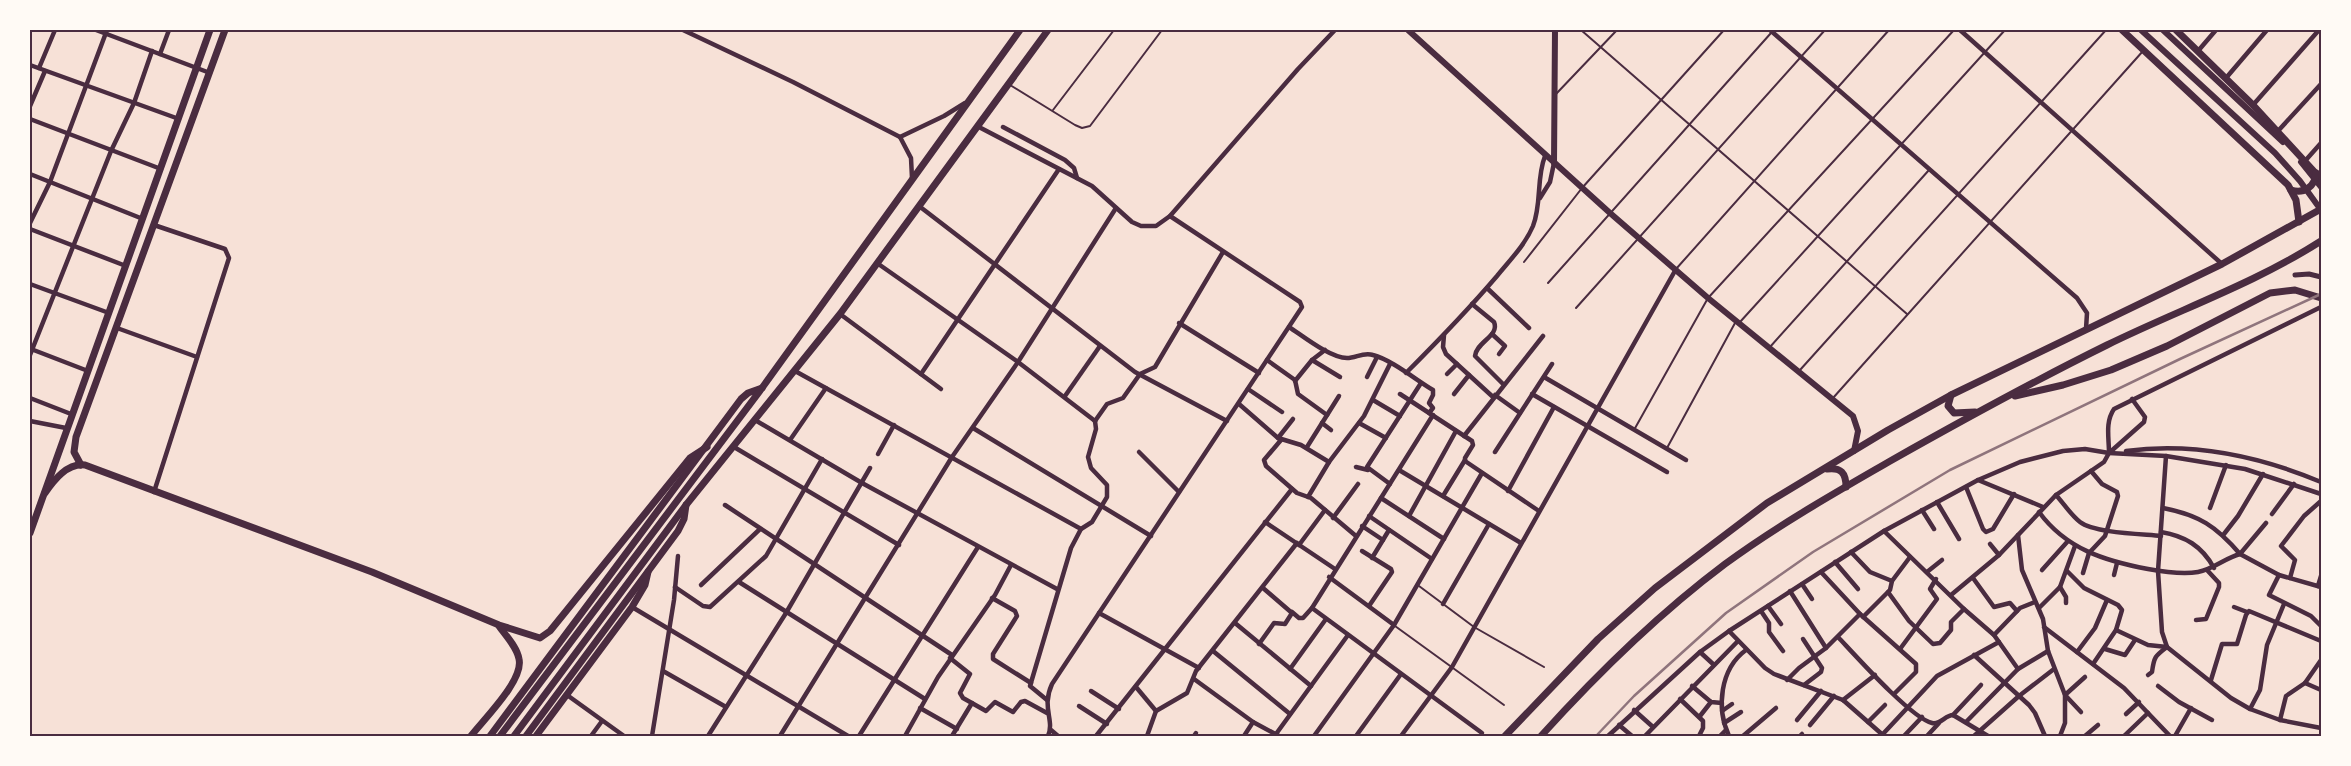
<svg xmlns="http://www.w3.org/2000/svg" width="2351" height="766" font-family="'Nunito Sans',sans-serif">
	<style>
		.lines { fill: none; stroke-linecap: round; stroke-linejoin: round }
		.service { stroke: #4a2c40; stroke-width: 2 }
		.minor { stroke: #4a2c40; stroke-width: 4.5 }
		.tertiary { stroke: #4a2c40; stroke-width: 5 }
		.secondary { stroke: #4a2c40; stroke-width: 6 }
		.primary { stroke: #4a2c40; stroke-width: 7 }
		.trunk { stroke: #4a2c40; stroke-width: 7 }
		.rail { stroke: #8f747c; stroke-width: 2.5 }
		.neatline { fill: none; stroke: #4a2c40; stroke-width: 2 }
	</style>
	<rect width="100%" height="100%" fill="#f7e1d7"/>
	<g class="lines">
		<g class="service">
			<polyline points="1581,30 1907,314"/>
			<polyline points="1010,85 1075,125 1082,128 1090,126 1162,30"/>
			<polyline points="1556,94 1617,30"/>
			<polyline points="1053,110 1114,30"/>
			<polyline points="1524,262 1582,188 1724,30"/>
			<polyline points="1676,269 1889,30"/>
			<polyline points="1548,283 1771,33"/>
			<polyline points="1576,308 1825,30"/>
			<polyline points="1740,322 2005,30"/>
			<polyline points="1770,347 1929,170"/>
			<polyline points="1800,370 2106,30"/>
			<polyline points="1833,398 2143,51"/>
			<polyline points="1634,430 1708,298 1954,30"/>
			<polyline points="1667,448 1735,323"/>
			<polyline points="1419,586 1474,627 1544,667"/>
			<polyline points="1395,626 1504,705"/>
		</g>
		<g class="minor">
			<polyline points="96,30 210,73"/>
			<polyline points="683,30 793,82 900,137 911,158 912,178"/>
			<polyline points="1770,30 2077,298 2087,313 2086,329"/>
			<polyline points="1960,30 2222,264"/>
			<polyline points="2198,51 2216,30"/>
			<polyline points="160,54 169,30"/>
			<polyline points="30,65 179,119"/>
			<polyline points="39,68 55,30"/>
			<polyline points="2226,78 2267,30"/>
			<polyline points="2253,105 2319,30"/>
			<polyline points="30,106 45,71"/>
			<polyline points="30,119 161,169"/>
			<polyline points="977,126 1092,186 1132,222 1141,226 1156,226 1170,216 1298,69 1335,30"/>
			<polyline points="1003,127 1065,160 1074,168 1077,178"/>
			<polyline points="2278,131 2321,84"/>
			<polyline points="900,137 944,116 965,103"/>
			<polyline points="2305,161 2321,143"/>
			<polyline points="30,174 143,219"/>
			<polyline points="1540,198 1550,182 1554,163"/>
			<polyline points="919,206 1135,372 1227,421"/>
			<polyline points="30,223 50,182 107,30"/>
			<polyline points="154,225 225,249 229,258 154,492"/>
			<polyline points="30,229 126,266"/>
			<polyline points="877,263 1018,362 1095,421"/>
			<polyline points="30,284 109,313"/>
			<polyline points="1487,288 1529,328"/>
			<path d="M1472,304l22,18c6,14 -18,20 -19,34l28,28"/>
			<polyline points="840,314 941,389"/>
			<polyline points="1179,323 1259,373"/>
			<path d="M1289,327c14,9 41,31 58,31 9,0 16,-6 26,-3 19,5 43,25 60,35v5l-4,8 4,5 -4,5"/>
			<polyline points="117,328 197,357"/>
			<polyline points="1492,334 1505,346 1499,354"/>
			<polyline points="1444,335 1443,347 1446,354 1493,397"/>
			<polyline points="31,349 88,371"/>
			<polyline points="30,355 111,151 134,103 152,51"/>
			<polyline points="1267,360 1295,380 1298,394 1327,415"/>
			<polyline points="1312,360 1340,377"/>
			<polyline points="795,371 1081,529"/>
			<path d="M1406,373c31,-31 62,-63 91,-97 13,-16 28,-31 36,-50 9,-23 3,-47 12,-70"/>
			<polyline points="921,374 1059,169"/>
			<polyline points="1447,374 1457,364"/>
			<polyline points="1367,377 1377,357"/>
			<polyline points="1544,377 1686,460"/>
			<polyline points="1295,381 1312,360 1325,350"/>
			<polyline points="1248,389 1282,412"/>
			<polyline points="1400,394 1472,441 1473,445 1465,458 1465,461 1539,511"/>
			<polyline points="1454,394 1469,375"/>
			<polyline points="1532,394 1667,472"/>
			<polyline points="1495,395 1520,413"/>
			<polyline points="1065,396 1100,346"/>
			<polyline points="30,398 71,414"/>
			<polyline points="1373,400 1400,416"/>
			<polyline points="1239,404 1278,438 1301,445 1329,462"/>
			<polyline points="755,420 862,483 1057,589"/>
			<polyline points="30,421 66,428"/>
			<polyline points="1095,421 1107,404 1123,398 1140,374 1155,367 1223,252"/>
			<polyline points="1322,423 1331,430"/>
			<polyline points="1359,423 1386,438"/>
			<polyline points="973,428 1151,536"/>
			<polyline points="1464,436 1543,336"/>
			<polyline points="1278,438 1293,419"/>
			<polyline points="790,440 826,388"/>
			<polyline points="1281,440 1264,460 1266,466 1297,493 1311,498 1356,536"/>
			<polyline points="734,447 899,545"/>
			<polyline points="1307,447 1339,396"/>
			<path d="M2126,451c67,-9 133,5 195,31"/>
			<polyline points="1139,452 1179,492"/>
			<polyline points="1495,452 1552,364"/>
			<path d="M2109,453c0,-15 -4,-31 5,-44l207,-102"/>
			<polyline points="878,454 894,425"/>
			<polyline points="2166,456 2158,571 2162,632 2167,647 2231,698 2250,709 2280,720 2321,728"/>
			<polyline points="1356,467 1368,470"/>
			<polyline points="1399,470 1521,543"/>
			<polyline points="1978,480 2043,507"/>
			<polyline points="1390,484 1367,467 1421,383"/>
			<polyline points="1966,487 1983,529 1986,532 1993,529 2014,494"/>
			<polyline points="1508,491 1554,407"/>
			<path d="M2056,495c8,9 15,20 24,27 14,11 62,12 81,14"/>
			<polyline points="1443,496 1465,460"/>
			<polyline points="1308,497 1329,462 1364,416 1390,364"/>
			<polyline points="1381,498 1444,539"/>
			<polyline points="1937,502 1959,539"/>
			<polyline points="725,505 952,655"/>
			<path d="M2163,508c36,7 53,18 77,46l26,-31"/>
			<polyline points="2210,508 2226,465"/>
			<polyline points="1922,510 1934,529"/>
			<path d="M2039,512c27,37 66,49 109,57 16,3 34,6 50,3 16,-3 27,-14 42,-18l39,21 42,12"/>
			<polyline points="2272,514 2294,484"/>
			<polyline points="1369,516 1432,559"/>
			<polyline points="1409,516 1456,431"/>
			<polyline points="1333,518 1358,484"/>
			<polyline points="1265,522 1335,569"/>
			<polyline points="1362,526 1383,540"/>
			<polyline points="1884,531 1964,609 1994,635 2018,669"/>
			<path d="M2161,532c24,4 41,14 53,36"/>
			<polyline points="2224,534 2238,516 2263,474"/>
			<polyline points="2018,535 2022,570 2043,619 2048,651 2065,695 2065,723 2060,736"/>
			<polyline points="1990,544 1999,555"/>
			<polyline points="1299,545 1325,510"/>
			<polyline points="1362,551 1391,569 1392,572 1369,606"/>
			<polyline points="1851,552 1870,572 1892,581"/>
			<polyline points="1372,558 1389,530"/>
			<polyline points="1835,562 1858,589"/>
			<polyline points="2042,570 2068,541"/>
			<polyline points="2067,571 2084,588 2118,605 2122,610 2116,630 2093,664"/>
			<polyline points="1821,572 1860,614 1916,664 1916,672 1894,694"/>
			<polyline points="1927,572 1942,560"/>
			<polyline points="2083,573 2089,553 2105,536 2118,496 2117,492 2102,484 2091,471"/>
			<polyline points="2114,575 2117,563"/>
			<polyline points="2279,575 2269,595 2311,616 2321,626"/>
			<polyline points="1329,577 1394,625"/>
			<polyline points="1973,578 1994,607 2010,603 2017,611"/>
			<polyline points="2290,578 2295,560 2281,546 2304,516 2321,501"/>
			<polyline points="739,582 925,699"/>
			<polyline points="1802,584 1812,599"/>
			<polyline points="701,585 760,529"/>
			<polyline points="2318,586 2321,576"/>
			<polyline points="675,587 703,606 710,607 766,556 822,459"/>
			<polyline points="2060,587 2066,597 2066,603"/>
			<polyline points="1790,591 1826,648"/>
			<polyline points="1888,592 1909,621 1933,644 1940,643 1951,630 1951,622 1964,609"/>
			<polyline points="1951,595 1999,555 2056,495 2104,462 2109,453 2144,422 2145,417 2132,399"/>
			<polyline points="992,598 1015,611 1017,616 993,654 993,659 1031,683"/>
			<polyline points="1443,604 1489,524"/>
			<polyline points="1768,606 1781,624"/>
			<polyline points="632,607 848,736"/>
			<polyline points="2234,607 2247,612"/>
			<polyline points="1312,608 1433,415"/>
			<polyline points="2039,608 2060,587 2075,546"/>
			<polyline points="1761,611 1769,623 1769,632 1783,651"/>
			<polyline points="1292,612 1299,618 1303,618 1312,608 1482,733"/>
			<polyline points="1099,613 1199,668"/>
			<polyline points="1863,617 1890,590 1892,581 1910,557"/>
			<polyline points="2196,620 2206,619 2219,587 2219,583 2207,570"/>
			<polyline points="1235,623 1311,686"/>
			<polyline points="2044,627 2124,688 2170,736"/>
			<polyline points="2116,630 2148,645 2167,647"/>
			<polyline points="1729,631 1765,668 1774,674 1843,700 1884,736"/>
			<polyline points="1994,635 2020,608 2035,602"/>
			<path d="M1838,637c17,18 73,81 94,86 9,2 13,-8 21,-8l35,21"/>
			<polyline points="1803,639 1822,668 1821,672 1804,685"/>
			<polyline points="1259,644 1274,623 1285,624 1292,613 1263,588"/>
			<polyline points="1900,649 1937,599 1930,589 1936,579"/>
			<polyline points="2105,649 2125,655 2135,640"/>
			<polyline points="1213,651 1290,714"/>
			<polyline points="1700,652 1713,664"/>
			<polyline points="2077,652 2095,628 2107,600"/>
			<polyline points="1974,655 2029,705 2035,713 2045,736"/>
			<polyline points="950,658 970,674 960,693 963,698 986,711 995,702 1013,712 1021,702 1025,701 1047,713"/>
			<polyline points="1290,669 1326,619"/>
			<polyline points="663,671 726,707"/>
			<path d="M2148,675l4,-3c2,-15 3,-16 15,-25"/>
			<polyline points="1194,679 1253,722 1279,736"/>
			<polyline points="1787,680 1799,668 1826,648 1860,614"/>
			<polyline points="2211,680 2222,644 2237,644 2246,615 2249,611 2321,641"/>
			<polyline points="2305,683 2321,690"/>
			<polyline points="1692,686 1711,702 1722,703"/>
			<polyline points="2158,686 2179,702 2212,720"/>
			<polyline points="1136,687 1156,711"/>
			<polyline points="1091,691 1119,709"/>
			<polyline points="567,695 624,736"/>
			<polyline points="1680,699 1703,721 1703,728 1699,736"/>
			<polyline points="1047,700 1030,686 1071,548 1081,529 1092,522 1107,497 1107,485 1091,468 1088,457 1096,429 1095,421"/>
			<polyline points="1843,700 1875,675"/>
			<polyline points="1079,706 1107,724"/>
			<polyline points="920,708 957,729"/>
			<polyline points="2250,709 2260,690 2267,645 2284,604"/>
			<polyline points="1634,710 1653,727"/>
			<polyline points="1722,711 1732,704"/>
			<polyline points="2081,712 2065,695 2085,677"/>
			<polyline points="2126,714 2139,702"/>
			<polyline points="1953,715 1981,685"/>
			<polyline points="1700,716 1711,702"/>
			<polyline points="1797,720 1821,691"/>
			<polyline points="2280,720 2286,696 2305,683 2321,660"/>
			<polyline points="1868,722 1885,705"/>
			<polyline points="1966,722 2018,669 2048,651"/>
			<polyline points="1724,723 1741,712"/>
			<polyline points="1619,725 1632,736"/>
			<polyline points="1810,725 1834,696"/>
			<polyline points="1051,730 1058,736"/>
			<polyline points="1276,734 1348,635"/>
			<polyline points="1882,735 1937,676 1999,642"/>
			<polyline points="591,736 602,721"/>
			<polyline points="652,736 674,600 678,556"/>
			<polyline points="708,736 786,613 870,468"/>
			<polyline points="780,736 952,457 1018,362 1116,208"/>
			<polyline points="859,736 978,547"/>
			<polyline points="905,736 938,677 995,595 1011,565"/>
			<polyline points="952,736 972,703"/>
			<path d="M1048,736c7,-16 -7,-28 4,-52l250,-377 -2,-5 -130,-86"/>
			<polyline points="1096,736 1292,489"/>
			<polyline points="1147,736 1156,711 1187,693 1196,671 1297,543"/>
			<polyline points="1194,736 1196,733"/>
			<polyline points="1244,736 1253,722"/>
			<polyline points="1314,736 1394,625 1482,473"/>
			<polyline points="1356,736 1401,674"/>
			<polyline points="1401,736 1452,667 1676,269"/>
			<polyline points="1608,736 1700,652 1729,631 1884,531 1978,480 2020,462 2063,451 2085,449 2109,453 2166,456 2245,469 2321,494"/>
			<polyline points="1645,736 1738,641"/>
			<polyline points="1720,736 1726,730"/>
			<path d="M1729,736c-13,-28 -9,-67 17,-86"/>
			<polyline points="1743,736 1776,708"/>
			<polyline points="1800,736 1802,734"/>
			<polyline points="1904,736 1922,717"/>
			<polyline points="1927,736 1939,723"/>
			<polyline points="1974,736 2019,696 2054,669"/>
			<polyline points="2085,736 2098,725"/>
			<polyline points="2124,736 2148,713"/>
			<polyline points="2175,736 2191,708"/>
		</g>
		<polyline class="tertiary" points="2295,275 2309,274 2321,277"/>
		<g class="secondary">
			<polyline points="1408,30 1610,213 1708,298 1853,416 1858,431 1854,451"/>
			<polyline points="2141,30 2275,153 2300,181 2321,210"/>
			<polyline points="2163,30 2283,142"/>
			<polyline points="2301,162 2321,187"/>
			<polyline points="1554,163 1555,30"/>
		</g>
		<g class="primary">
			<polyline points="81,465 74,452 76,437 225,30"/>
			<path d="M45,493c9,-13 22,-30 40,-28l287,107 127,53 41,13 10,-7 140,-173 17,-11"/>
			<polyline points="30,533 210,30"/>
			<path d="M471,736c13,-17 53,-56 48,-77 -2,-12 -13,-23 -20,-33"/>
			<polyline points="490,736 741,399 748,393 762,388"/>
			<polyline points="526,736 678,531 684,519 686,505"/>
			<polyline points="536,736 632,607 645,585 648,572"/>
		</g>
		<g class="trunk">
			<polyline points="2122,30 2288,185 2296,200 2299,222"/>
			<polyline points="2176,30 2253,105 2321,179"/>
			<path d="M2291,190c13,4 24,-3 25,-17"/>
			<polyline points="1951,395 1948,406 1954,413 1975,412"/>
			<polyline points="2015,396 2063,385 2111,370 2167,346 2270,293 2295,290 2321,298"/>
			<path d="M1827,469c14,-2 19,4 19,18"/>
			<polyline points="500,736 762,388 1020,30"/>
			<polyline points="514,736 686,505 840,314 1048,30"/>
			<polyline points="1505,736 1598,639 1655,588 1767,503 1888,430 1951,395 2222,264 2321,209"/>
			<path d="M1541,736c57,-63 116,-121 184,-172 53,-39 110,-71 167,-104 71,-40 142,-79 215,-115 71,-35 147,-61 214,-104"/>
		</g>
		<polyline class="rail" points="1596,736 1634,696 1726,613 1813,552 1950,470 2180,359 2321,294"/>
	</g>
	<rect width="2351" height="766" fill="none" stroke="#fffaf5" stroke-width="62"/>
	<rect x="31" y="31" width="2289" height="704" class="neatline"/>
</svg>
